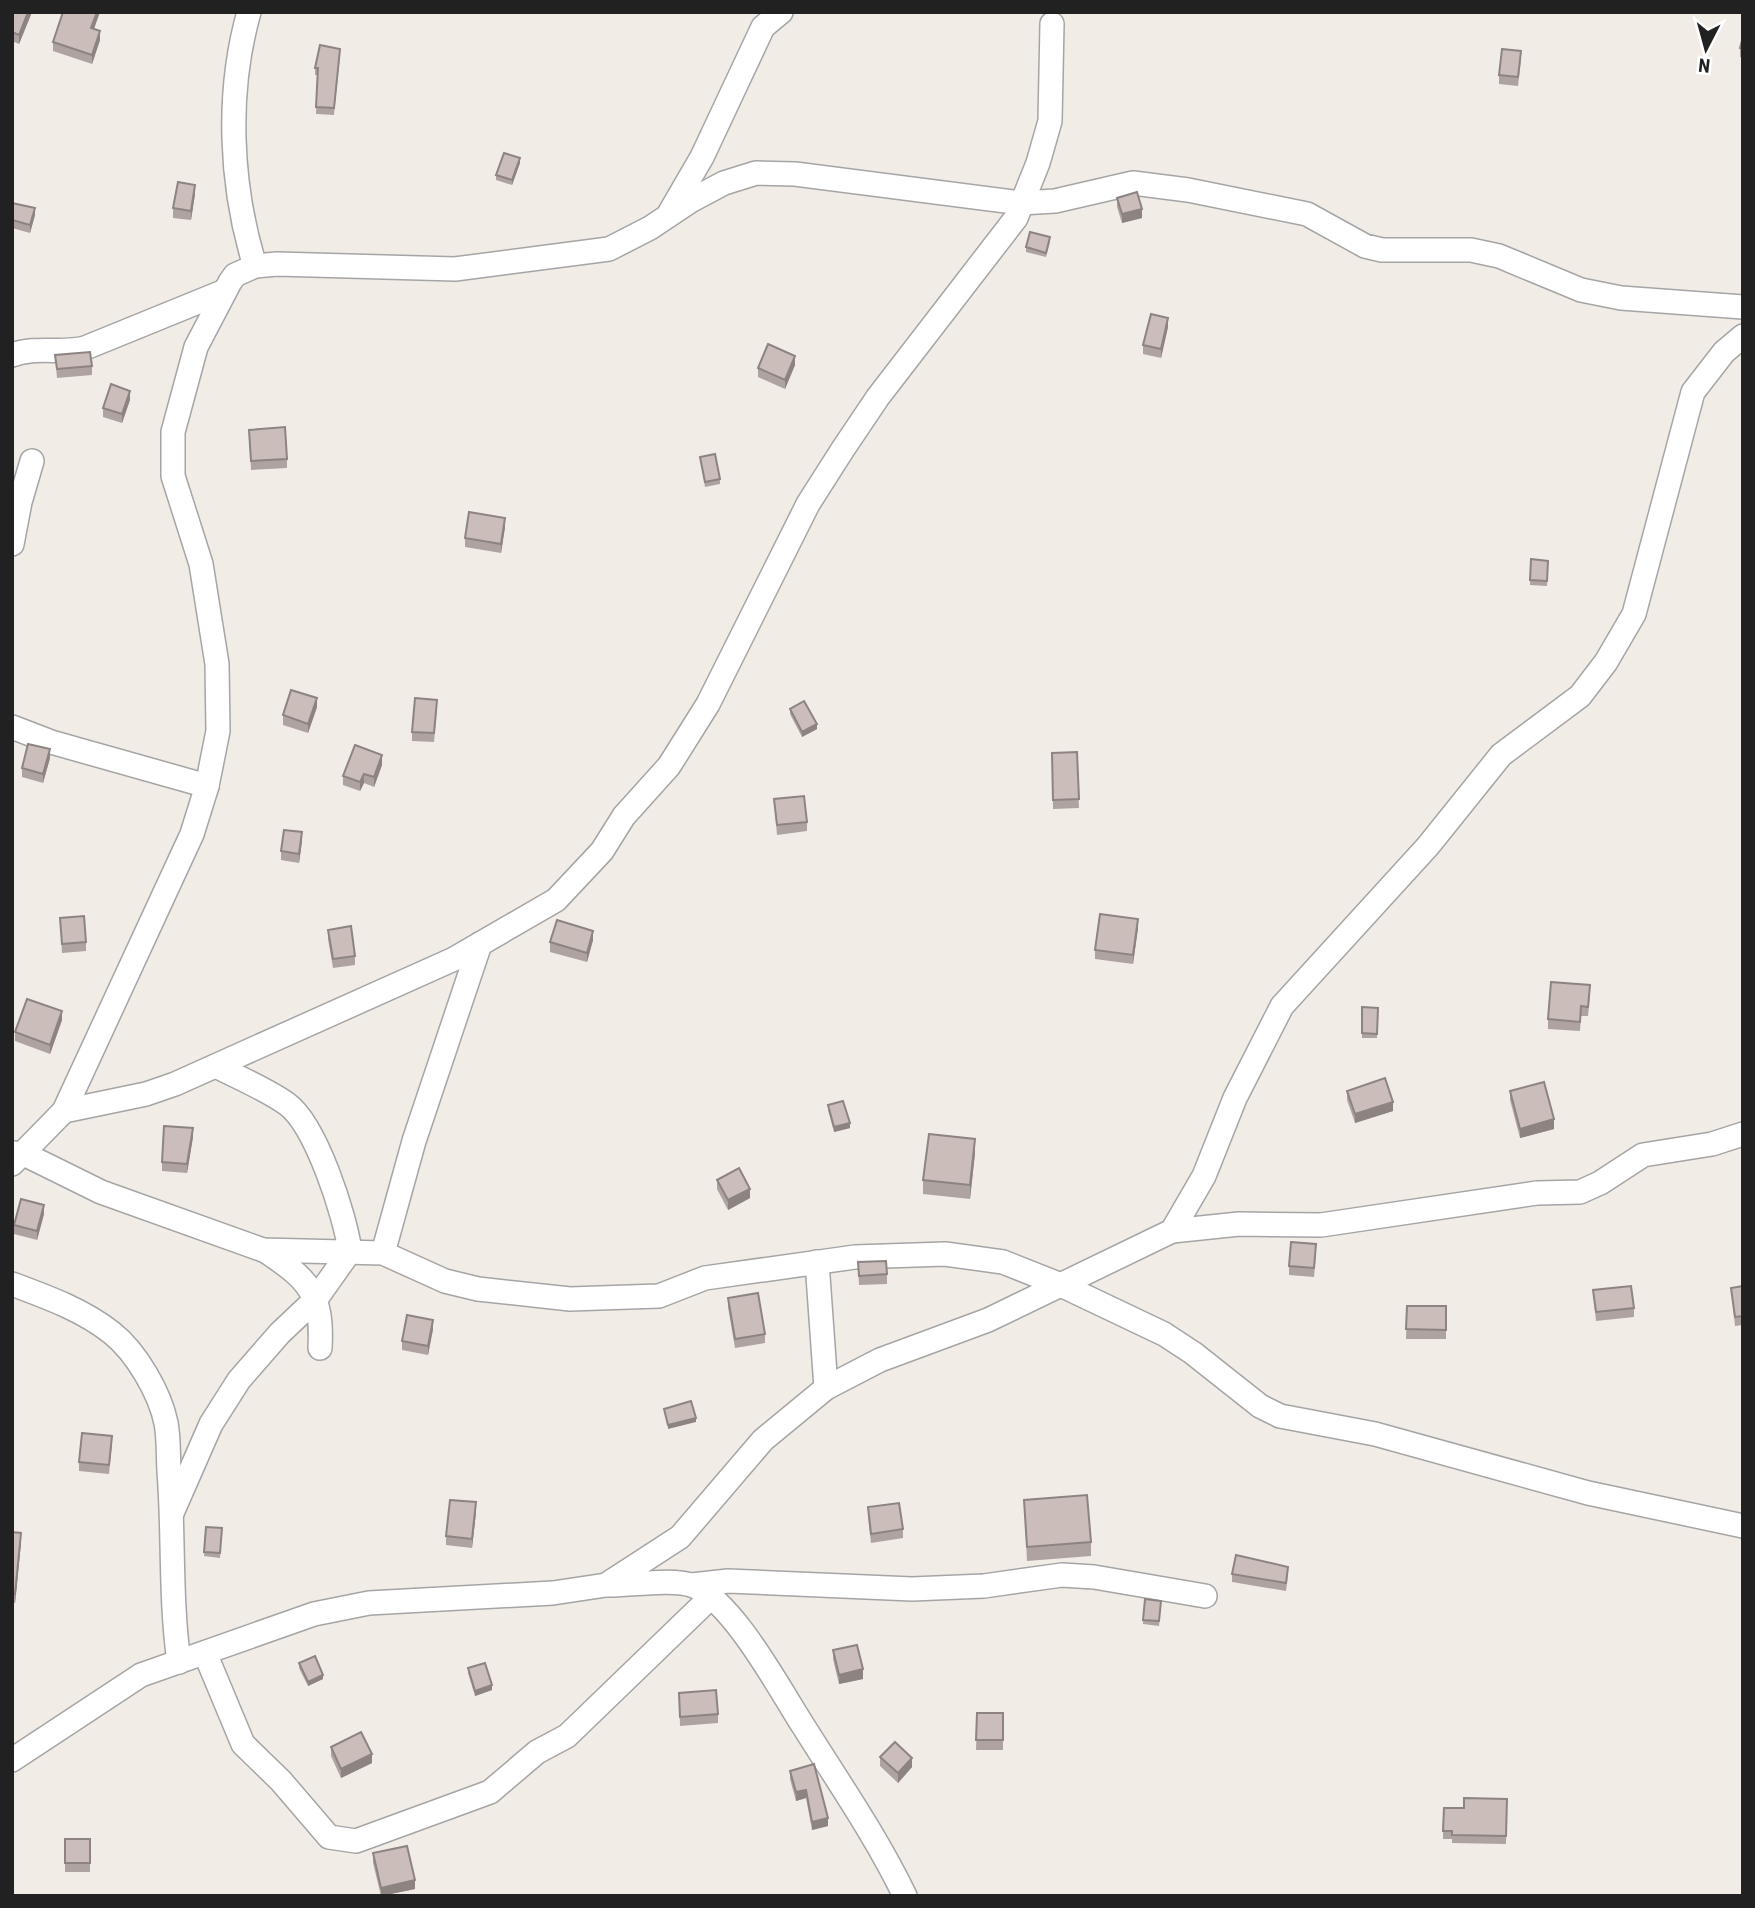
<svg xmlns="http://www.w3.org/2000/svg" width="1755" height="1908" font-family="'Roboto Condensed',sans-serif">
<rect width="100%" height="100%" fill="#f2ece7"/>
<g fill="none" stroke-linecap="round" stroke-linejoin="round">
<defs>
<g id="minor">
<path d="M249 12C226 93 230 185 255 266"/>
<path d="M670 212 702 157 763 27 781 12"/>
<path d="M12 355C36 346 61 354 85 348L225 291"/>
<path d="M12 544 20 502 32 461"/>
<path d="M12 727 51 742 207 786"/>
<path d="M64 1111 146 1094 175 1084 454 959 556 900 602 851 624 816 669 766 708 704 808 504 843 449 878 397 1016 218 1038 163 1050 121 1052 24"/>
<path d="M12 1153 24 1154 101 1192 263 1250 383 1253 445 1281 478 1289 570 1299 659 1296 705 1278 855 1257 945 1254 1003 1262 1061 1285 1164 1334 1193 1353 1260 1406 1280 1416 1375 1434 1588 1493 1743 1526"/>
<path d="M12 1164 64 1111 192 834 207 786 218 731 217 664 201 564 173 476V432L196 347 230 282 235 275 255 266 277 264 455 269 609 249 650 228 692 200 724 183 756 173 795 174 1021 203 1055 201 1133 183 1188 190 1307 214 1365 246 1382 250H1471L1499 256 1581 290 1621 298 1743 307"/>
<path d="M1172 1231 1239 1224 1321 1225 1537 1193 1580 1192 1600 1183 1643 1155 1712 1144 1743 1134"/>
<path d="M264 1250C308 1279 323 1293 320 1348"/>
<path d="M383 1253 414 1141 480 944"/>
<path d="M817 1262 826 1388"/>
<path d="M12 1284C47 1297 83 1310 112 1333 136 1352 160 1393 166 1423 169 1438 168 1456 169 1471 174 1535 170 1599 179 1662"/>
<path d="M172 1513 211 1424 239 1380 280 1333 316 1299 350 1251C345 1215 316 1125 287 1104 266 1089 239 1078 216 1066"/>
<path d="M609 1585C631 1585 675 1578 694 1586 734 1603 780 1690 804 1727 839 1783 876 1836 905 1896"/>
<path d="M692 1585 728 1581 912 1589 984 1586 1062 1575 1094 1577 1205 1596"/>
<path d="M205 1653 243 1744 281 1781 329 1837 356 1841 490 1792 537 1752 567 1736 711 1597"/>
<path d="M12 1760 141 1675 314 1614 369 1603 553 1593 606 1585 680 1537 763 1440 826 1388 880 1360 988 1320 1172 1231 1204 1176 1235 1098 1282 1006 1428 846 1501 755 1580 696 1606 662 1634 614 1693 392 1724 352 1743 336"/>
</g>
</defs>
<!-- minor casing -->
<use href="#minor" stroke="#a5a5a5" stroke-width="26"/>
<!-- minor -->
<use href="#minor" stroke="#fff" stroke-width="23"/>
</g>
<!-- wall -->
<g fill="#aea3a0">
<path d="M12 12H32L19 44 12 41Z"/>
<path d="M99 12 94 29 100 40 92 64 53 51V42Z"/>
<path d="M1743 37V58L1740 57V48Z"/>
<path d="M340 56 334 115 316 114 317 75H315V68Z"/>
<path d="M1521 60 1518 86 1499 84V75Z"/>
<path d="M520 163 512 185 496 180V175Z"/>
<path d="M195 194 191 220 173 218V208Z"/>
<path d="M1117 198 1142 218 1122 223 1117 207Z"/>
<path d="M12 203 35 215 30 233 12 228Z"/>
<path d="M1050 242 1046 257 1026 252V247Z"/>
<path d="M1168 327 1161 358 1143 354V345Z"/>
<path d="M55 355 92 366V375L57 378Z"/>
<path d="M795 365 785 389 758 377V368Z"/>
<path d="M130 400 122 423 103 417V408Z"/>
<path d="M249 430 287 459V468L251 470Z"/>
<path d="M700 457 720 479V484L705 487Z"/>
<path d="M505 527 501 553 465 547V538Z"/>
<path d="M1531 559 1548 561 1547 586 1530 585Z"/>
<path d="M317 707 308 733 283 725V715Z"/>
<path d="M437 709 434 742 412 741V732Z"/>
<path d="M790 709 817 729 802 737 790 714Z"/>
<path d="M1077 752 1079 808 1053 809 1052 753Z"/>
<path d="M50 758 43 783 22 777V768Z"/>
<path d="M382 765 374 787 364 783 360 791 343 785V776Z"/>
<path d="M774 799 807 822V831L777 835Z"/>
<path d="M302 841 299 863 281 860V851Z"/>
<path d="M60 918 86 942V951L62 953Z"/>
<path d="M1138 928 1133 964 1095 959V950Z"/>
<path d="M328 930 355 956V965L333 968 328 939Z"/>
<path d="M593 940 587 962 550 952V942Z"/>
<path d="M1590 995 1588 1016H1581L1580 1031 1548 1029V1019Z"/>
<path d="M1362 1007 1378 1008 1377 1038H1362Z"/>
<path d="M62 1020 50 1054 15 1041V1032Z"/>
<path d="M1347 1091 1393 1111 1355 1123 1347 1100Z"/>
<path d="M1510 1091 1554 1129 1520 1138 1510 1100Z"/>
<path d="M828 1105 850 1128 834 1132 828 1110Z"/>
<path d="M193 1137 187 1173 162 1171V1162Z"/>
<path d="M975 1153 970 1199 923 1194V1180Z"/>
<path d="M717 1180 750 1198 728 1210 717 1189Z"/>
<path d="M44 1214 37 1240 14 1234V1225Z"/>
<path d="M1316 1253 1314 1277 1289 1275V1266Z"/>
<path d="M858 1262 887 1274V1284L859 1285Z"/>
<path d="M1743 1286V1325L1735 1326 1731 1288Z"/>
<path d="M1593 1290 1634 1308V1317L1596 1321Z"/>
<path d="M728 1298 765 1334V1343L735 1348 728 1307Z"/>
<path d="M1407 1306H1446V1339H1406Z"/>
<path d="M433 1329 428 1355 402 1350V1341Z"/>
<path d="M112 1445 109 1474 79 1471V1462Z"/>
<path d="M1024 1500 1091 1542V1556L1027 1561Z"/>
<path d="M868 1507 903 1529V1538L871 1543 868 1516Z"/>
<path d="M476 1512 472 1548 446 1545V1536Z"/>
<path d="M206 1527 222 1528 220 1558 204 1556Z"/>
<path d="M12 1532 21 1542 15 1603H12Z"/>
<path d="M1232 1574H1288L1286 1591 1232 1582Z"/>
<path d="M1161 1601 1159 1626 1143 1624V1620Z"/>
<path d="M833 1650 863 1679 839 1684 833 1659Z"/>
<path d="M299 1663 323 1679 308 1686 299 1668Z"/>
<path d="M468 1668 492 1690 475 1696 468 1673Z"/>
<path d="M679 1693 718 1714V1723L680 1726Z"/>
<path d="M977 1713H1003V1750H976Z"/>
<path d="M331 1747 372 1763 341 1778 331 1756Z"/>
<path d="M880 1757 912 1767 898 1783 880 1766Z"/>
<path d="M814 1764 828 1826 812 1830 806 1798 796 1801 790 1779V1771Z"/>
<path d="M1507 1799 1506 1844 1452 1843V1839H1443V1831L1464 1808Z"/>
<rect x="65" y="1839" width="25" height="33"/>
<path d="M373 1853 415 1889 381 1896 373 1863Z"/>
</g>
<!-- shaded-wall -->
<g fill="#8d8482">
<path d="M28 12H32L19 44V35Z"/>
<path d="M97 12H99V15L91 37V28Z"/>
<path d="M100 31V40L92 64V55Z"/>
<path d="M520 158V163L512 185V180Z"/>
<path d="M195 185V194L191 220V211Z"/>
<path d="M35 208V215L30 233V225Z"/>
<path d="M1142 209V218L1122 223V214Z"/>
<path d="M1168 318V327L1161 358V349Z"/>
<path d="M795 356V365L785 389V380Z"/>
<path d="M130 391V400L122 423V414Z"/>
<path d="M505 518V527L501 553V544Z"/>
<path d="M317 698V707L308 733V724Z"/>
<path d="M817 724V729L802 737V732Z"/>
<path d="M50 749V758L43 783V774Z"/>
<path d="M382 755V765L374 787V777Z"/>
<path d="M364 774V783L360 791V782Z"/>
<path d="M302 832V841L299 863V854Z"/>
<path d="M1138 919V928L1133 964V955Z"/>
<path d="M593 931V940L587 962V953Z"/>
<path d="M62 1011V1020L50 1054V1045Z"/>
<path d="M1393 1102V1111L1355 1123V1114Z"/>
<path d="M1554 1119V1129L1520 1138V1129Z"/>
<path d="M850 1123V1128L834 1132V1127Z"/>
<path d="M193 1128V1137L187 1173V1164Z"/>
<path d="M975 1139V1153L970 1199V1185Z"/>
<path d="M750 1189V1198L728 1210V1200Z"/>
<path d="M44 1205V1214L37 1240V1231Z"/>
<path d="M433 1320V1329L428 1355V1346Z"/>
<path d="M696 1418V1422L668 1429V1425Z"/>
<path d="M476 1502V1512L472 1548V1539Z"/>
<path d="M21 1533V1542L15 1603V1594Z"/>
<path d="M863 1669V1679L839 1684V1675Z"/>
<path d="M323 1675V1679L308 1686V1682Z"/>
<path d="M492 1685V1690L475 1696V1691Z"/>
<path d="M372 1754V1763L341 1778V1769Z"/>
<path d="M912 1758V1767L898 1783V1773Z"/>
<path d="M806 1790V1798L796 1801V1792Z"/>
<path d="M828 1818V1826L812 1830V1822Z"/>
<path d="M415 1880V1889L381 1896V1888Z"/>
</g>
<!-- building -->
<g fill="#cabdba" stroke="#8d8482" stroke-width="2">
<path d="M12 12H28L19 35 12 32Z"/>
<path d="M63 12H97L91 28 100 31 92 55 53 42Z"/>
<path d="M1743 37V49L1740 48Z"/>
<path d="M320 45 340 49 334 108 316 107 318 68H315Z"/>
<path d="M1502 49 1521 51 1518 77 1499 75Z"/>
<path d="M504 153 520 158 512 180 496 175Z"/>
<path d="M178 182 195 185 191 211 173 208Z"/>
<path d="M1137 192 1142 209 1122 214 1117 198Z"/>
<path d="M12 203 35 208 30 225 12 220Z"/>
<path d="M1030 232 1050 237 1046 253 1026 247Z"/>
<path d="M1151 314 1168 318 1161 349 1143 345Z"/>
<path d="M768 344 795 356 785 380 758 368Z"/>
<path d="M90 352 92 366 57 369 55 355Z"/>
<path d="M111 384 130 391 122 414 103 408Z"/>
<path d="M285 427 287 459 251 461 249 430Z"/>
<path d="M715 454 720 479 705 482 700 457Z"/>
<path d="M469 512 505 518 501 544 465 538Z"/>
<path d="M1531 559 1548 561 1547 581 1530 580Z"/>
<path d="M291 690 317 698 308 724 283 715Z"/>
<path d="M415 698 437 700 434 733 412 732Z"/>
<path d="M804 701 817 724 802 732 790 709Z"/>
<path d="M28 744 50 749 43 774 22 768Z"/>
<path d="M355 745 382 755 374 777 364 774 360 782 343 776Z"/>
<path d="M1077 752 1079 799 1053 800 1052 753Z"/>
<path d="M804 796 807 822 777 825 774 799Z"/>
<path d="M284 830 302 832 299 854 281 851Z"/>
<path d="M1100 914 1138 919 1133 955 1095 950Z"/>
<path d="M84 916 86 942 62 944 60 918Z"/>
<path d="M557 920 593 931 587 953 550 942Z"/>
<path d="M351 926 355 956 333 959 328 930Z"/>
<path d="M1551 982 1590 985 1588 1007 1581 1006 1580 1022 1548 1019Z"/>
<path d="M27 999 62 1011 50 1045 15 1032Z"/>
<path d="M1362 1007 1378 1008 1377 1034 1362 1033Z"/>
<path d="M1385 1078 1393 1102 1355 1114 1347 1091Z"/>
<path d="M1544 1082 1554 1119 1520 1129 1510 1091Z"/>
<path d="M843 1101 850 1123 834 1127 828 1105Z"/>
<path d="M164 1126 193 1128 187 1164 162 1162Z"/>
<path d="M929 1134 975 1139 970 1185 923 1180Z"/>
<path d="M739 1168 750 1189 728 1200 717 1180Z"/>
<path d="M21 1199 44 1205 37 1231 14 1225Z"/>
<path d="M1291 1242 1316 1244 1314 1268 1289 1266Z"/>
<path d="M886 1261 887 1274 859 1276 858 1262Z"/>
<path d="M1631 1286 1634 1308 1596 1312 1593 1290Z"/>
<path d="M1743 1286V1316L1735 1317 1731 1288Z"/>
<path d="M758 1293 765 1334 735 1339 728 1298Z"/>
<path d="M1407 1306H1446V1330L1406 1329Z"/>
<path d="M407 1315 433 1320 428 1346 402 1341Z"/>
<path d="M691 1401 696 1418 668 1425 664 1409Z"/>
<path d="M82 1433 112 1436 109 1465 79 1462Z"/>
<path d="M1087 1495 1091 1542 1027 1547 1024 1500Z"/>
<path d="M450 1500 476 1502 472 1539 446 1536Z"/>
<path d="M899 1503 903 1529 871 1534 868 1507Z"/>
<path d="M206 1527 222 1528 220 1553 204 1552Z"/>
<path d="M12 1532 21 1533 15 1594H12Z"/>
<path d="M1236 1555 1288 1567 1286 1583 1232 1574Z"/>
<path d="M1145 1599 1161 1601 1159 1621 1143 1620Z"/>
<path d="M857 1645 863 1669 839 1675 833 1650Z"/>
<path d="M315 1656 323 1675 308 1682 299 1663Z"/>
<path d="M485 1663 492 1685 475 1691 468 1668Z"/>
<path d="M716 1690 718 1714 680 1717 679 1693Z"/>
<path d="M977 1713H1003V1740H976Z"/>
<path d="M361 1732 372 1754 341 1769 331 1747Z"/>
<path d="M895 1742 912 1758 898 1773 880 1757Z"/>
<path d="M814 1764 828 1818 812 1822 806 1790 796 1792 790 1771Z"/>
<path d="M1464 1798 1507 1799 1506 1836 1452 1835V1831H1443L1444 1808H1464Z"/>
<rect x="65" y="1839" width="25" height="24"/>
<path d="M407 1846 415 1880 381 1888 373 1853Z"/>
</g>
<!-- border -->
<rect width="1755" height="1908" fill="none" stroke="#212121" stroke-width="28"/>
<!-- north arrow -->
<g transform="translate(1706 49) rotate(186)" stroke="#ffffff" stroke-width="5" paint-order="stroke">
<path d="M0-5L12 26L0 18L-12 26Z" fill="#212121"/>
<text y="-10" font-size="19" font-weight="bold" text-anchor="middle" fill="#212121">N</text>
</g>
</svg>
